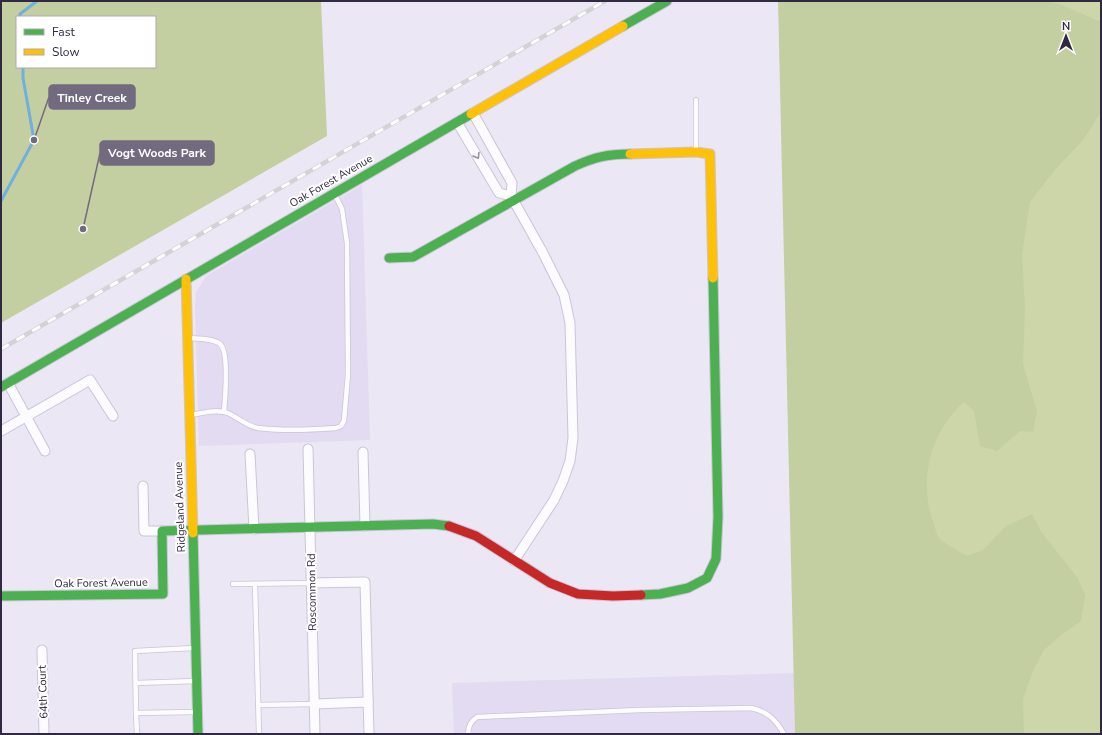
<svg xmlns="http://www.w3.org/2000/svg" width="1102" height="735" font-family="'Nunito Sans',sans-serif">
<rect width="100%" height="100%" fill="#ebe7f5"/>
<!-- built -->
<g fill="#e2dbf1">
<path d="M362 185 370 440 199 446 195 305 196 293 206 276Z"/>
<path d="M794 673 795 734H454L452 683Z"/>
</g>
<!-- green -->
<path fill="#ccd6a9" d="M795 1H1101V734H804Z"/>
<!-- forest -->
<g fill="#c4cfa1" fill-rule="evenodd">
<path d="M1 1H321L327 136 1 323ZM17 17H155V67H17Z"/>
<path d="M778 1H1047L1062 5 1101 22 1100 113 1084 139 1054 171 1030 202 1022 255 1025 308 1023 364 1037 411 1033 432 1020 431 997 451 980 446 974 411 964 402C931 431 918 479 933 521 935 526 936 534 939 538 942 542 962 553 967 556L983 550 1006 526 1032 514 1042 533 1077 577 1085 595 1081 621 1060 636 1044 650 1033 671 1023 699 1024 734H795Z"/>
</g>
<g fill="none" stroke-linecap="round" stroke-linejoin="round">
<!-- stream -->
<g stroke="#70b0de" stroke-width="3">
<path d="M20 17V14L37 1"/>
<path d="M1 201 34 140 23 78V67"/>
</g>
<defs>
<g id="lane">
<path d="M696 100V150"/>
<path d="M189 338C198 339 210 338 219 343 230 350 225 399 224 412"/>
<path d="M191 415C202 413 217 409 228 413 239 418 246 426 258 428 283 431 310 430 336 428L341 426 344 421 348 374 347 243 342 209 335 195"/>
<path d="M233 584 311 583"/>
<path d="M255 584 259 734"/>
<path d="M194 648 135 651 136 713 195 712"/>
<path d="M136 683 196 681"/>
<path d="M258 705 314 704"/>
<path d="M136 713 137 734"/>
<path d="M468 734C468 726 471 721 477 717L640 710 751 708C767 711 776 720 784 734"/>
</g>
<g id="street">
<path d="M473 113 512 183 511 196 543 253 564 295 570 323 573 438 570 461 563 481 554 500 514 561"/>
<path d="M457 122 499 193 511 196"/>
<path d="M8 383 45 451"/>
<path d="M1 431 90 380 113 416"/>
<path d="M308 449 315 734"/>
<path d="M363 452 365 526"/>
<path d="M250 454 254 529"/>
<path d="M143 486 144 531H162"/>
<path d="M311 583 365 582 369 734"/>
<path d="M42 650 44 734"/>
<path d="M315 704 368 702"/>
</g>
<g id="fast">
<path d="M623 26 667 1"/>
<path d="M389 258 413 257 575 166C595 157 608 154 630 154"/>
<path d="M1 387 471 114"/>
<path d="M193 533 198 734"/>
<path d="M641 595 660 594 688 588 707 578 716 559 718 517 713 278"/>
<path d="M1 596 163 594 162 531 433 524 449 526"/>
</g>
<g id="slow">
<path d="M471 114 623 26"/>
<path d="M630 154 696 152 710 154 713 278"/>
<path d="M186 279 193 533"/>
</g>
<path id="jam" d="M449 526 476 536 550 583 578 594 613 596 641 595"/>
</defs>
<!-- lane casing -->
<use href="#lane" stroke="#cac5d7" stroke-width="6"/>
<!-- street casing -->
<use href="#street" stroke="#cac5d7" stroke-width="11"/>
<!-- fast casing -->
<use href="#fast" stroke="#cac5d7" stroke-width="11"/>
<!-- slow casing -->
<use href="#slow" stroke="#cac5d7" stroke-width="11"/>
<!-- jam casing -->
<use href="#jam" stroke="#cac5d7" stroke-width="11"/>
<!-- lane -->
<use href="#lane" stroke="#fcfbfe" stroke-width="4.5"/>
<!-- street -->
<use href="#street" stroke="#fcfbfe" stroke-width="9"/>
<!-- fast -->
<use href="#fast" stroke="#4caf50" stroke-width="9"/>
<!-- slow -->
<use href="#slow" stroke="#ffc107" stroke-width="9"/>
<!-- jam -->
<use href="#jam" stroke="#c62828" stroke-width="9"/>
<defs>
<path id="rail" d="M1 349 605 1"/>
</defs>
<!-- rail casing -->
<use href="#rail" stroke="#d3d2d7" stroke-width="4.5"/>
<!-- rail -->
<use href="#rail" stroke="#fff" stroke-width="3" stroke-dasharray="9" stroke-linecap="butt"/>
</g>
<!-- one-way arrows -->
<defs><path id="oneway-chevron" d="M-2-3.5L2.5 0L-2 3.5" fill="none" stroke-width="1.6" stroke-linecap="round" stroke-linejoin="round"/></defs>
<use stroke="#9692a0" href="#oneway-chevron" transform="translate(477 156) rotate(59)"/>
<g text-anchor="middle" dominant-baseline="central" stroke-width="4" stroke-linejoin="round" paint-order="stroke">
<!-- street labels -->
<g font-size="11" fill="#312841" stroke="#fff">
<text transform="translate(331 181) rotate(-30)">Oak Forest Avenue</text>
<text transform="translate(180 507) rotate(-92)">Ridgeland Avenue</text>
<text transform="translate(101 583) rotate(-1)">Oak Forest Avenue</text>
<text transform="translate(312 592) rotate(-91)">Roscommon Rd</text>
<text transform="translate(43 692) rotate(-92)">64th Court</text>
</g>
</g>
<!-- callouts -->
<path fill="none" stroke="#726b80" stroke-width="1.5" d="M34 140L49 97M83 229L100 153"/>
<g fill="#726b80" stroke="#fff" stroke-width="1.5">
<circle cx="34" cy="140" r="4"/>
<circle cx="83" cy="229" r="4"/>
</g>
<g fill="#726b80" stroke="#726b80" stroke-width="1.5">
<rect x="49" y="85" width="86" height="24" rx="4"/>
<rect x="100" y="141" width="114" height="24" rx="4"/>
</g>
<g font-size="12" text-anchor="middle" font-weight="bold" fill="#fff">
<text x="92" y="102">Tinley Creek</text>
<text x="157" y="157">Vogt Woods Park</text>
</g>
<!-- border -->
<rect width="1102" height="735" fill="none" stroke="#312841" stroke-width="4"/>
<!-- legend -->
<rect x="16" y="16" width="140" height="52" fill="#ffffff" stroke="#ada9b3"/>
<rect x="24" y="29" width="20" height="6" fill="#4caf50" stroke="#ada9b3"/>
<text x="52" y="36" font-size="12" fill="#312841">Fast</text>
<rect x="24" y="49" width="20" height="6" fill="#ffc107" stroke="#ada9b3"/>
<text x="52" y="56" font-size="12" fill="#312841">Slow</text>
<!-- north arrow -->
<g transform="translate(1066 36)" stroke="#ffffff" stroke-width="3" paint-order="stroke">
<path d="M0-3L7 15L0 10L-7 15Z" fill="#312841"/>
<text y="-6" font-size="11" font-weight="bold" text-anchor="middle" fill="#312841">N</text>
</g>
</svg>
